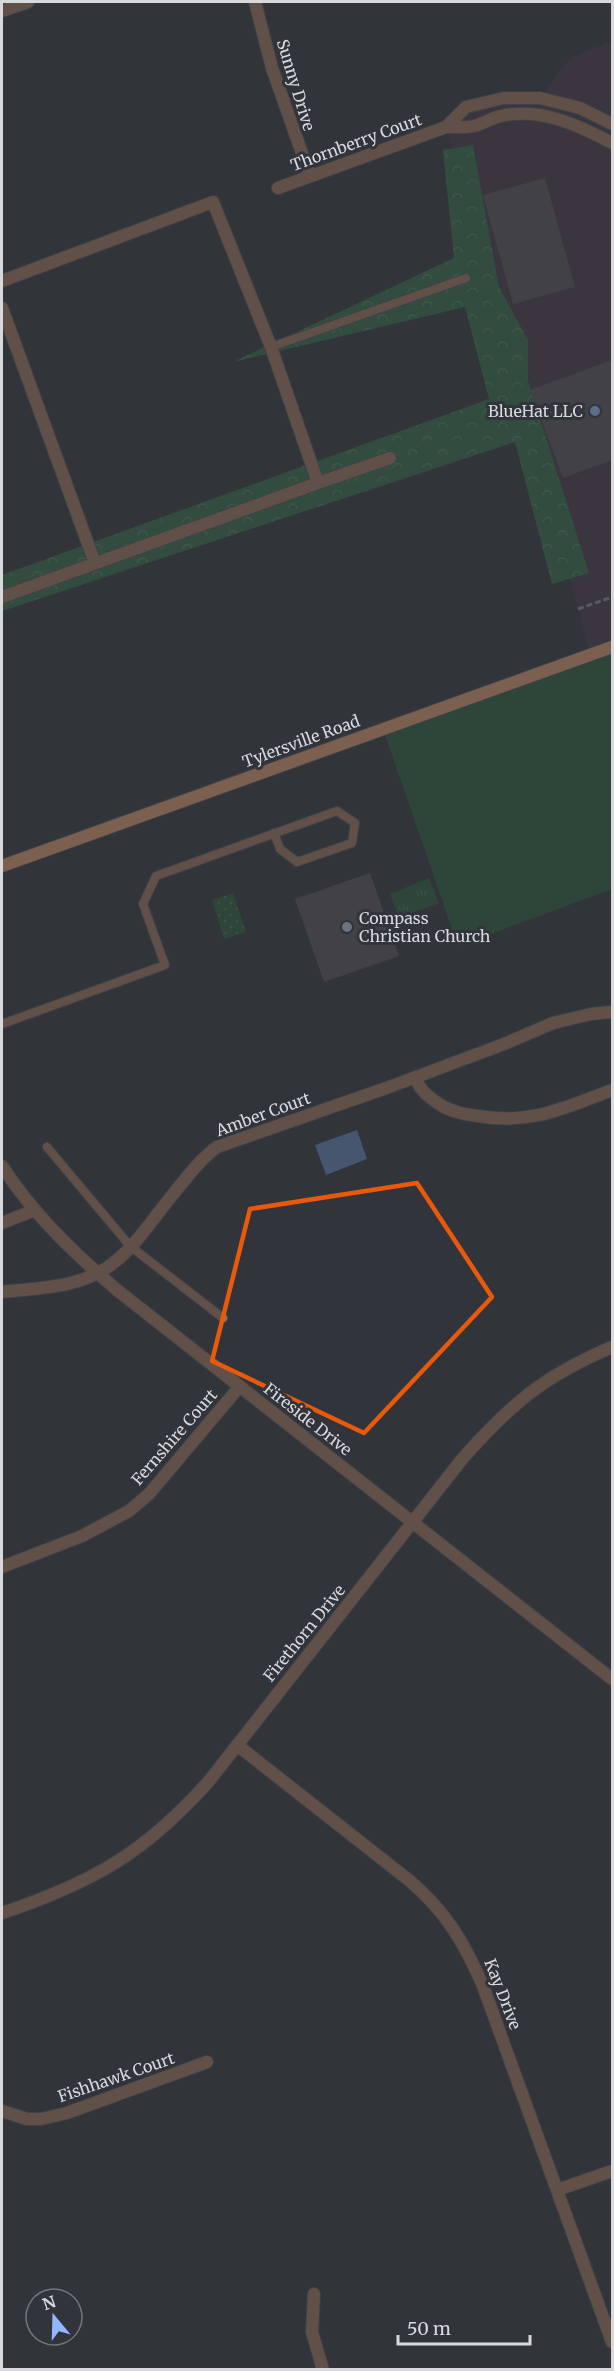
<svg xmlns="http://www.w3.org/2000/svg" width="614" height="2371" font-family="Merriweather,serif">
<defs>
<pattern id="forest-crowns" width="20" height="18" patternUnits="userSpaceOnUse" patternTransform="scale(1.5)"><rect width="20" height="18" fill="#336946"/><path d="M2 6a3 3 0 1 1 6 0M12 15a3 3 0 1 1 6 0" fill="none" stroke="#507e60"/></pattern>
<pattern id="park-tufts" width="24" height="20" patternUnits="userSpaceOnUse" patternTransform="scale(1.5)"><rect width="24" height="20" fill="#2a593b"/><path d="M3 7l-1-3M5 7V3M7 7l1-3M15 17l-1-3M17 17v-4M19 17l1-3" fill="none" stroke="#487057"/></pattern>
<pattern id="garden-dots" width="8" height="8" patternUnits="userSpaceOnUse" patternTransform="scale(1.5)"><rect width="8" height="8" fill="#2a593b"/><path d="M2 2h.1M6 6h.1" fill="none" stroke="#487057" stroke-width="1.8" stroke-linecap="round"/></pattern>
</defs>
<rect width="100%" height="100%" fill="#31353b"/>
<!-- commercial -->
<path fill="#463744" d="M612 41V647L591 656 446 127 466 107 540 98 570 58Z"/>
<!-- grass -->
<path fill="#2a593b" d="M612 647V889L458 946 383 729Z"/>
<!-- forest -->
<path fill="url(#forest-crowns)" d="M473 145 499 287 528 340V381L589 573 552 584 515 442 2 611V575L489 399 465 307 233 362 454 258 443 150Z"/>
<!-- park -->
<path fill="url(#park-tufts)" d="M429 878 439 903 399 918 390 894Z"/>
<!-- garden -->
<path fill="url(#garden-dots)" d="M233 893 246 932 224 939 212 900Z"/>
<!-- water -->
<path fill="#5e7ead" d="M357 1130 367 1159 326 1175 315 1145Z"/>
<!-- building -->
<g fill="#585053">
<path d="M545 178 575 287 513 304 483 195Z"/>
<path d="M612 360V460L563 478 530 390Z"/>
<path d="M370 873 399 956 324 982 295 899Z"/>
</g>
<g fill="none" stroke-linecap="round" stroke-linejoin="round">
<defs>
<g id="lane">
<path d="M271 347 466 278"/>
<path d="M2 1024 165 965 143 904 156 876 337 811 355 823 352 843 297 862 280 849 274 833"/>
<path d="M47 1147 130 1246 223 1318"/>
</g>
<g id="street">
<path d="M255 2 272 68 310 176"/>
<path d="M2 11 28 2"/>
<path d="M446 127 466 107 504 98H540L580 108 612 124"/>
<path d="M278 188 446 127C455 127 465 128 474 126 483 124 491 118 501 116 540 107 578 125 612 143"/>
<path d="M2 281 213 202 271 347 318 483 2 597"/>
<path d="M2 308 95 563"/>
<path d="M318 483 390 458"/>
<path d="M416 1077C418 1089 429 1097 439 1104 451 1112 464 1114 478 1116 531 1125 564 1108 612 1090"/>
<path d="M2 1166C33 1214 74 1253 117 1290L612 1679"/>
<path d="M2 1223 35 1210"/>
<path d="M2 1292C38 1288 82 1288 112 1264 135 1247 152 1220 170 1198 185 1180 198 1161 217 1147L392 1086 504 1044 553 1023 591 1014 612 1012"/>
<path d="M2 1567 82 1536 129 1511 149 1494 240 1386"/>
<path d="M237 1745 410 1881C446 1912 464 1942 483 1986L612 2342"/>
<path d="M2 1913C92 1883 145 1853 209 1781L463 1458C512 1403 544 1376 612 1347"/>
<path d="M2 2111 27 2119H41L67 2113 207 2062"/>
<path d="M557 2190 612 2171"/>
<path d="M314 2294 312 2332 323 2370"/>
</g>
<path id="secondary" d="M2 866 612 647"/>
</defs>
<!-- lane casing -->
<use href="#lane" stroke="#4f5358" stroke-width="10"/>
<!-- street casing -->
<use href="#street" stroke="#4f5358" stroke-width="14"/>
<!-- secondary casing -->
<use href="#secondary" stroke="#4f5358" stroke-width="14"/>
<!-- path -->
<path stroke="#84878c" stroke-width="3" stroke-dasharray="6 3" stroke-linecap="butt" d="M578 609 612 597"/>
<!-- lane -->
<use href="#lane" stroke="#9b7259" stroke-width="8"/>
<!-- street -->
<use href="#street" stroke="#9b7259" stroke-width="12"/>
<!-- secondary -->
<use href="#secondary" stroke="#d4946b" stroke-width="12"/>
</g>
<!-- marked area -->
<path d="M0 0H614V2371H0ZM417 1183 492 1297 364 1433 212 1361 250 1209Z" fill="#31353b" fill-opacity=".55" fill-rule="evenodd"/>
<path fill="none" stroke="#e8590c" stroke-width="4.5" stroke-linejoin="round" d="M417 1183 492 1297 364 1433 212 1361 250 1209Z"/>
<!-- markers -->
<circle fill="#5c6f8a" stroke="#31353b" stroke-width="2" cx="595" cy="411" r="6"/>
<circle fill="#6b7280" stroke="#31353b" stroke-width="2" cx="347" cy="927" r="6"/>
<g text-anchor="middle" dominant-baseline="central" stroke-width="6" stroke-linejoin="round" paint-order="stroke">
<!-- street labels -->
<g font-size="16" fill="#d7d9dd" stroke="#31353b">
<text transform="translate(296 85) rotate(73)">Sunny Drive</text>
<text transform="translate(356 142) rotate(-20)">Thornberry Court</text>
<text transform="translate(301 741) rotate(-20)">Tylersville Road</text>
<text transform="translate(263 1114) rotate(-20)">Amber Court</text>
<text transform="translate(308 1419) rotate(38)">Fireside Drive</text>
<text transform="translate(174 1437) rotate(-49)">Fernshire Court</text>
<text transform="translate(304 1633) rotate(-51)">Firethorn Drive</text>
<text transform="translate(503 1994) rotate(69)">Kay Drive</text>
<text transform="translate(116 2077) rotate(-19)">Fishhawk Court</text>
</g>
<!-- poi labels -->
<g font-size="16" fill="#d7d9dd" stroke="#31353b" text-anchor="end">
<text x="583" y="411">BlueHat LLC</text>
<text x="359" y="918" text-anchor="start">Compass<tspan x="359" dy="18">Christian Church</tspan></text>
</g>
</g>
<!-- border -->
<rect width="614" height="2371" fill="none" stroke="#d7d9dd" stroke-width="6"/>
<!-- north arrow -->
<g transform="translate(54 2317) rotate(341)"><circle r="28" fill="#31353b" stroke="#73777c" stroke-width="1.5"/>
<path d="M0-4.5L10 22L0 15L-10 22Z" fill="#92b7fd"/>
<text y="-9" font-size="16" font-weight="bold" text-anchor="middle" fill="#d7d9dd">N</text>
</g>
<!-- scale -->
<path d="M398 2335v9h132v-9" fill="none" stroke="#d7d9dd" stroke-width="3"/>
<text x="407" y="2335" font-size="18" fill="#d7d9dd" stroke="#31353b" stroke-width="4.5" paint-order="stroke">50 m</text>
</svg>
